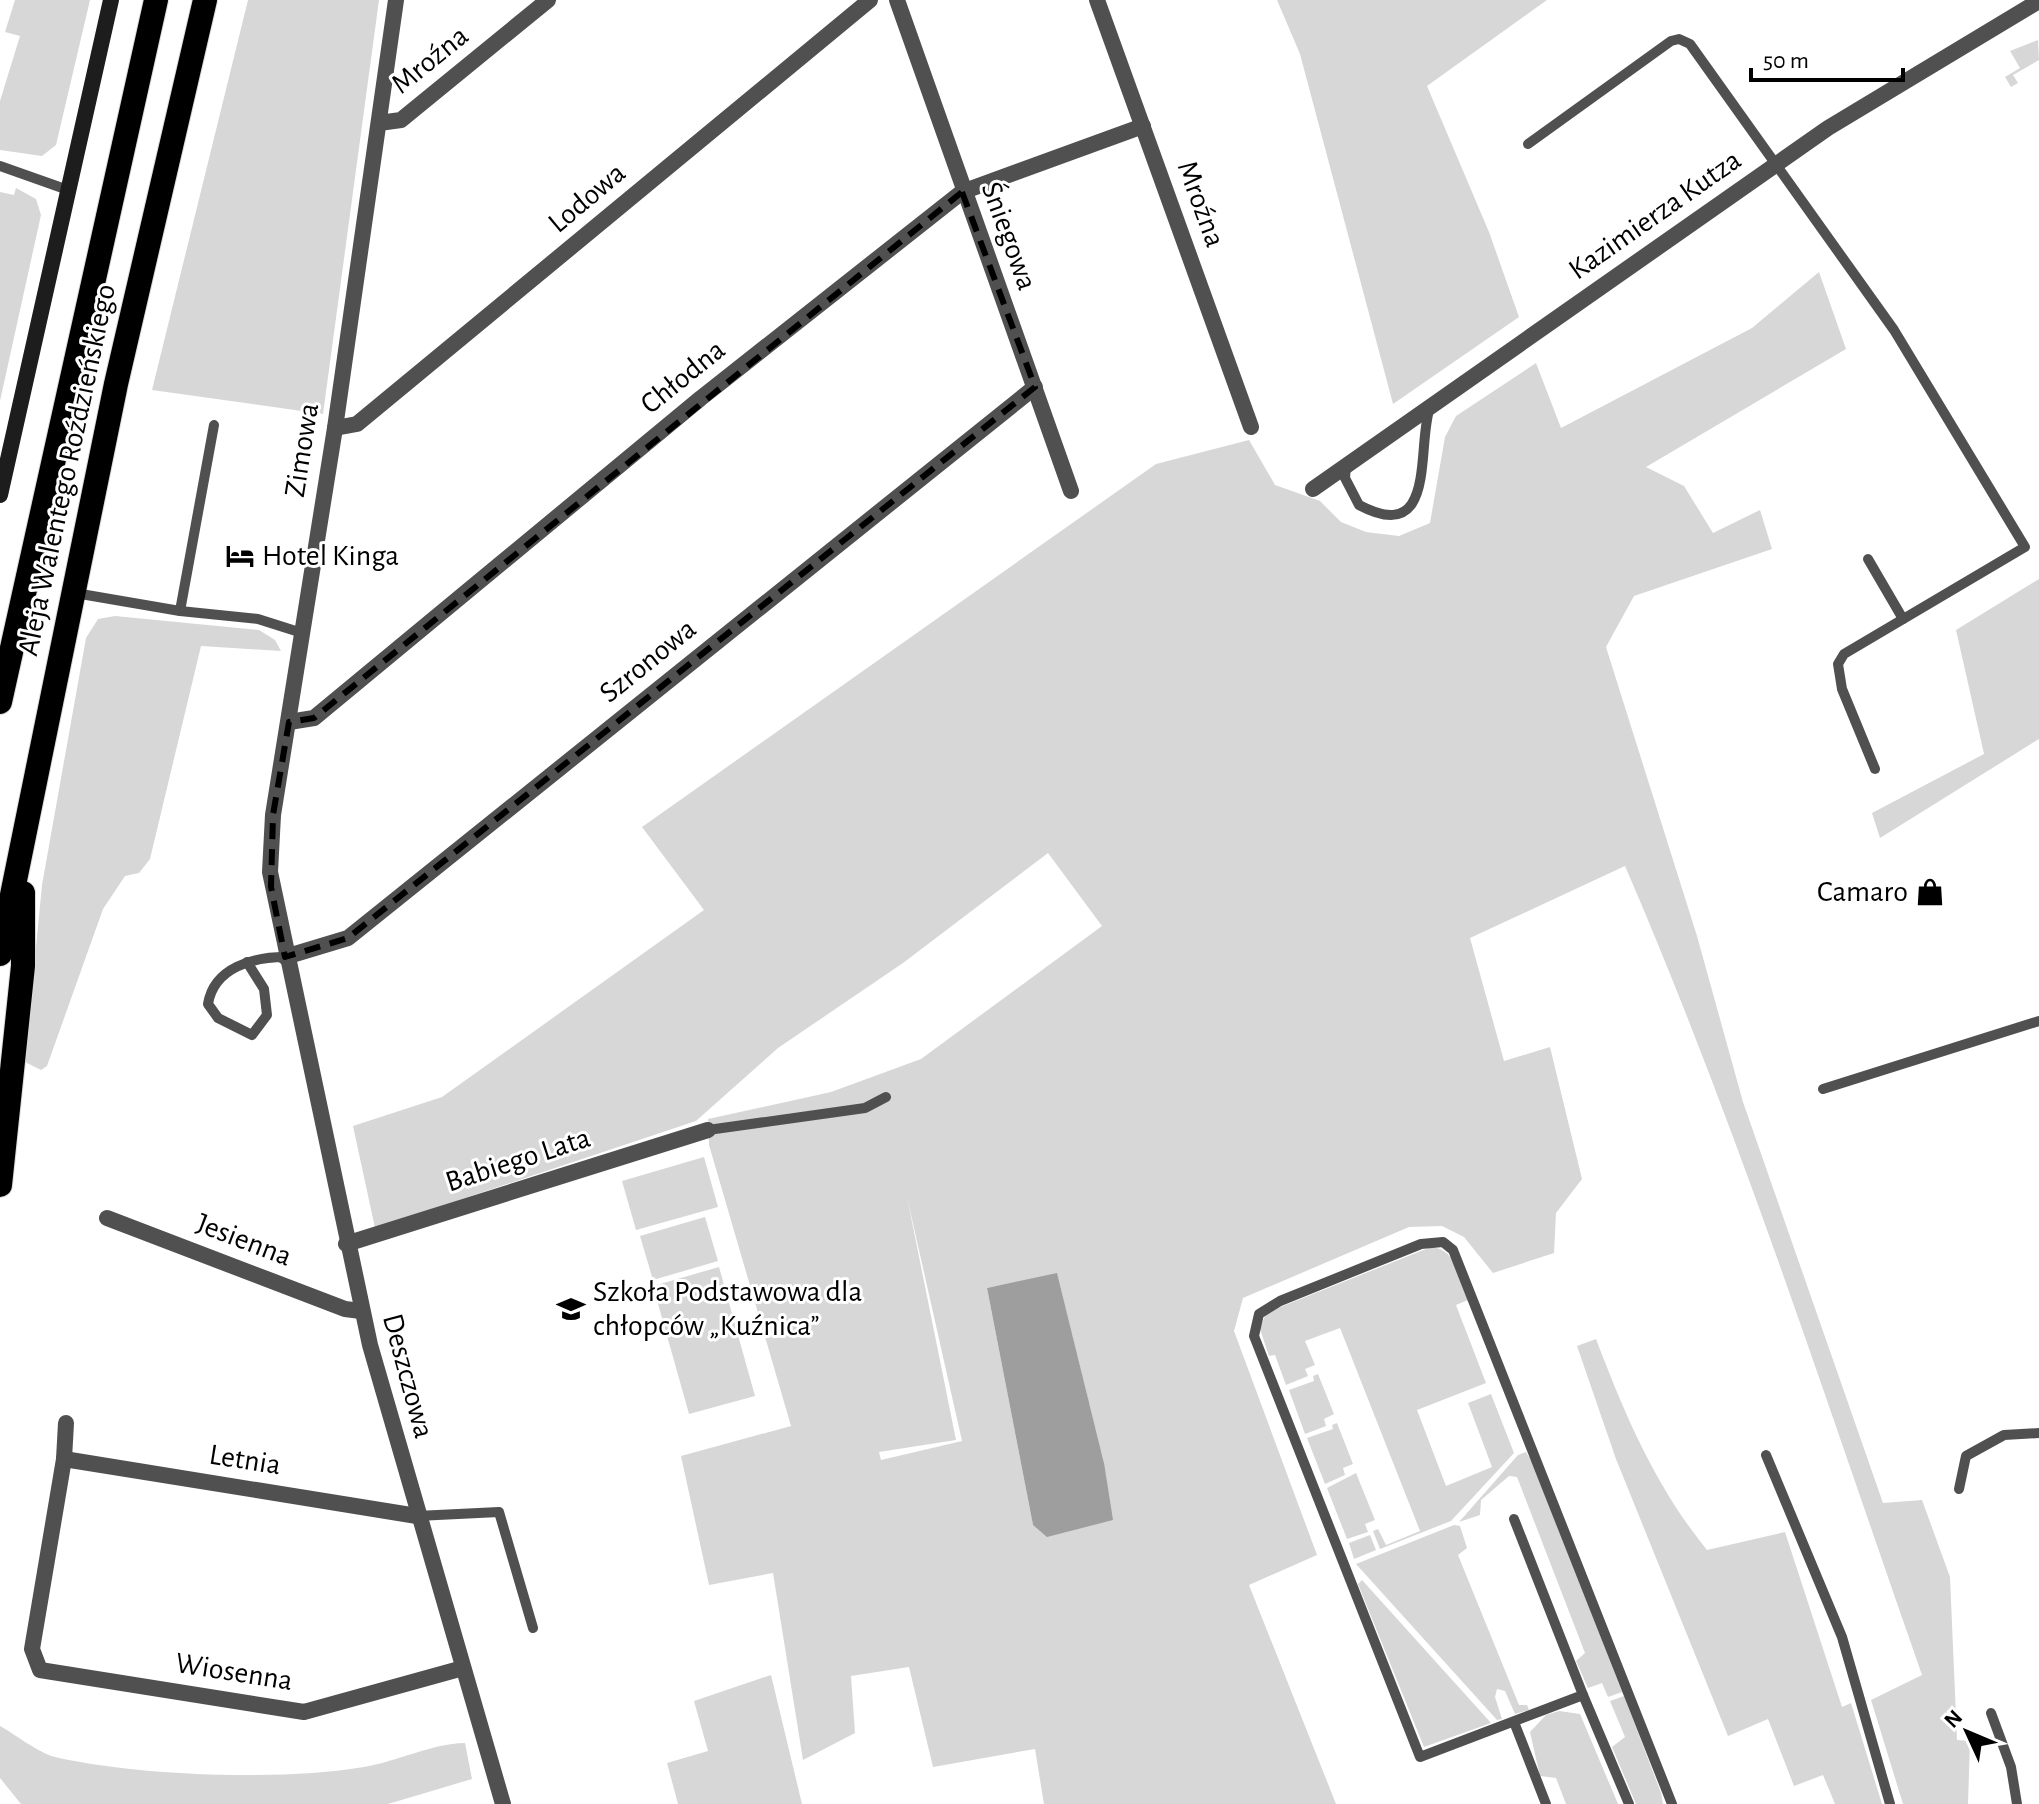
<svg xmlns="http://www.w3.org/2000/svg" width="2039" height="1804" font-family="'Alegreya Sans',sans-serif">
<rect width="100%" height="100%" fill="#fff"/>
<!-- green -->
<g fill="#d7d7d7" fill-rule="evenodd">
<path d="M15 0H90L56 145 42 156 0 150V101L20 36 5 32Z"/>
<path d="M248 0H379L323 414 152 390Z"/>
<path d="M1277 0H1547L1427 86 1489 232 1519 317 1393 404 1300 54Z"/>
<path d="M2038 40 2039 60 2013 75 2018 83 2011 87 2005 77 2020 68 2010 51Z"/>
<path d="M16 188 36 199 41 215 0 401V192L14 195Z"/>
<path d="M1819 272 1846 349 1646 467 1684 486 1713 533 1760 510 1772 549 1634 596 1606 647 1697 936 1743 1102 1883 1503 1922 1500 1950 1577 1957 1740 1970 1741 1968 1804H1903L1871 1700 1922 1675C1827 1404 1739 1130 1625 866L1470 938 1504 1061 1550 1047 1582 1179 1556 1213 1554 1253 1493 1273 1464 1237 1442 1226 1409 1227 1243 1298 1234 1331 1317 1555 1249 1585 1336 1804H1044L1035 1749 933 1767 909 1667 851 1676 855 1733 803 1760 773 1573 709 1585 681 1456 791 1426 709 1145 708 1119 831 1092 921 1059 1102 926 1048 853 903 963 778 1048 696 1121 375 1228 353 1126 442 1097 704 910 642 827 1156 464 1249 440 1275 485 1320 501 1341 522 1366 532 1399 536 1430 523 1445 437 1456 416 1536 363 1561 428 1752 328ZM907 1197 962 1441 881 1460 879 1452 956 1440ZM1057 1274 1104 1463 1033 1525 987 1288Z"/>
<path d="M2039 579V739L1880 838 1872 813 1984 754 1956 630Z"/>
<path d="M115 616 259 630 275 640 281 651 201 646 150 859 139 873 125 876 103 909 47 1066 41 1070 25 1062 42 885 86 638 98 619Z"/>
<path d="M704 1157 718 1207 636 1230 622 1181Z"/>
<path d="M705 1217 718 1261 653 1280 640 1236Z"/>
<path d="M1431 1247C1456 1248 1460 1280 1468 1300L1456 1305 1486 1383 1417 1410 1446 1486 1492 1467 1468 1403 1491 1394 1514 1453 1451 1521 1380 1549 1373 1531 1378 1529 1386 1545 1420 1531 1340 1328 1305 1341 1315 1365 1305 1369 1308 1376 1286 1385 1275 1355 1269 1356 1260 1329 1266 1313 1273 1310Z"/>
<path d="M719 1267 755 1396 689 1414 653 1286Z"/>
<path d="M1596 1339C1625 1415 1655 1486 1707 1550L1785 1532 1842 1707 1851 1703 1882 1804H1835L1823 1775 1794 1786 1768 1719 1728 1736 1616 1459 1577 1346Z"/>
<path d="M1318 1374 1334 1414 1324 1419 1326 1426 1305 1434 1289 1390 1314 1381 1313 1376Z"/>
<path d="M1337 1423 1353 1464 1343 1468 1345 1475 1325 1484 1307 1438 1333 1429 1332 1425Z"/>
<path d="M1526 1452 1535 1467 1622 1692 1608 1697 1602 1683 1588 1688 1576 1661 1585 1653 1517 1477 1509 1476 1481 1500 1480 1515 1459 1522 1518 1455Z"/>
<path d="M1356 1473 1375 1520 1365 1524 1368 1532 1347 1539 1327 1488Z"/>
<path d="M1454 1525 1460 1526 1467 1548 1458 1555 1519 1705H1527L1529 1710 1515 1714 1505 1691 1497 1689 1495 1697 1502 1719 1497 1720 1356 1564Z"/>
<path d="M1370 1535 1376 1550 1354 1559 1349 1543Z"/>
<path d="M1362 1580 1491 1723 1424 1747 1358 1584Z"/>
<path d="M771 1675 802 1804H678L667 1763 708 1751 694 1701Z"/>
<path d="M1624 1696 1661 1793 1663 1804H1636L1612 1747 1625 1737 1610 1701Z"/>
<path d="M1559 1711 1580 1714 1618 1804H1566L1556 1778 1540 1776 1530 1732 1546 1715Z"/>
<path d="M0 1726C18 1736 39 1754 59 1758 143 1776 281 1781 364 1767 399 1761 430 1744 465 1743L472 1779 388 1804H21L0 1778Z"/>
</g>
<!-- water -->
<path fill="#9e9e9e" d="M1057 1273 1104 1463 1113 1520 1047 1537 1033 1525 987 1288Z"/>
<g fill="none" stroke-linecap="round" stroke-linejoin="round">
<defs>
<g id="highway">
<path d="M0 702 156 0"/>
<path d="M0 954 116 384 205 0"/>
<path d="M0 1185 23 966V893"/>
</g>
</defs>
<!-- highway casing -->
<use href="#highway" stroke="#dbdbdb" stroke-width="26"/>
<!-- lane -->
<g stroke="#505050" stroke-width="10">
<path d="M1528 144 1671 41 1679 39 1690 44 1894 330 2025 547 1844 654 1838 664 1842 689 1875 769"/>
<path d="M0 166 68 190"/>
<path d="M1346 465 1345 478 1359 505C1438 547 1416 446 1430 407"/>
<path d="M1868 559 1903 619"/>
<path d="M75 593 180 611 258 619 299 632"/>
<path d="M180 611 214 425"/>
<path d="M247 962 264 989 267 1015 252 1035 218 1018 208 1004C214 967 254 957 285 957"/>
<path d="M1823 1089 2039 1021"/>
<path d="M708 1130 865 1108 886 1097"/>
<path d="M1766 1455 1842 1637 1890 1804"/>
<path d="M1959 1489 1966 1456 2004 1435 2039 1433"/>
<path d="M417 1516 499 1512 533 1628"/>
<path d="M1514 1519 1583 1695 1420 1757 1254 1336 1259 1314 1280 1301 1421 1244 1443 1242 1453 1250 1672 1804"/>
<path d="M1583 1695 1629 1804"/>
<path d="M1991 1713 2011 1767 2017 1804"/>
<path d="M1514 1722 1546 1804"/>
</g>
<!-- street -->
<g stroke="#505050" stroke-width="16">
<path d="M396 0 335 428 273 815 270 872 370 1345 503 1804"/>
<path d="M897 0 1071 491"/>
<path d="M1097 0 1251 427"/>
<path d="M379 123 401 120 548 0"/>
<path d="M335 428 357 424 870 0"/>
<path d="M1313 489 1828 128 2039 1"/>
<path d="M289 722 314 718 701 398 962 192 1143 126"/>
<path d="M285 957 348 938 1035 387"/>
<path d="M107 1218 345 1309 361 1311"/>
<path d="M346 1244 708 1130"/>
<path d="M66 1423 64 1459 32 1649 40 1670 304 1712 463 1668"/>
<path d="M64 1459 417 1516"/>
</g>
<!-- secondary -->
<path stroke="#1d1d1d" stroke-width="16" d="M0 495 111 0"/>
<!-- highway -->
<use href="#highway" stroke="#000" stroke-width="24"/>
</g>
<!-- marked area -->
<path fill="none" stroke="#000" stroke-width="6" stroke-dasharray="16 10" stroke-linejoin="round" d="M962 192 1035 387 348 938 285 957 271 887 273 815 289 722 314 718Z"/>
<!-- icons -->
<defs>
<symbol id="hotel-bare" viewBox="-9 -9 18 18"><path d="M-6-4.5h1.5V1H6V5H4.5V3h-9V5H-6ZM-4 0a1.8 1.8 0 1 1 3.6 0ZM.5 0V-2.5h3Q6-2.5 6 0Z" fill="#000" stroke="#fff" stroke-width="2.5" paint-order="stroke"/></symbol>
<symbol id="shop-bare" viewBox="-9 -9 18 18"><path d="M-5-2.5h2.3a2.7 3.5 0 0 1 5.4 0H5L5.5 6h-11ZM-1.5-2.5h3a1.5 2.3 0 0 0-3 0Z" fill="#000" stroke="#fff" stroke-width="2.5" paint-order="stroke"/></symbol>
<symbol id="school-bare" viewBox="-9 -9 18 18"><path d="M0-5L7-2L0 1L-7-2ZM-4 1L0 2.5L4 1V4Q0 6-4 4Z" fill="#000" stroke="#fff" stroke-width="2.5" paint-order="stroke"/></symbol>
</defs>
<g fill-rule="evenodd">
<use href="#hotel-bare" x="220" y="536" width="40" height="40"/>
<use href="#shop-bare" x="1910" y="872" width="40" height="40"/>
<use href="#school-bare" x="551" y="1289" width="40" height="40"/>
</g>
<g text-anchor="middle" dominant-baseline="central" stroke-width="6" stroke-linejoin="round" paint-order="stroke">
<!-- street labels -->
<g font-size="30" fill="#000" stroke="#fff">
<text transform="translate(430 60) rotate(-39)">Mroźna</text>
<text transform="translate(587 198) rotate(-40)">Lodowa</text>
<text transform="translate(1201 204) rotate(70)">Mroźna</text>
<text transform="translate(1655 215) rotate(-35)">Kazimierza Kutza</text>
<text transform="translate(1009 236) rotate(70)">Śniegowa</text>
<text transform="translate(683 377) rotate(-39)">Chłodna</text>
<text transform="translate(302 450) rotate(-81)">Zimowa</text>
<text transform="translate(67 470) rotate(-78)">Aleja Walentego Roździeńskiego</text>
<text transform="translate(648 661) rotate(-39)">Szronowa</text>
<text transform="translate(518 1160) rotate(-18)">Babiego Lata</text>
<text transform="translate(244 1240) rotate(21)">Jesienna</text>
<text transform="translate(408 1376) rotate(75)">Deszczowa</text>
<text transform="translate(245 1460) rotate(9)">Letnia</text>
<text transform="translate(234 1672) rotate(9)">Wiosenna</text>
</g>
<!-- poi labels -->
<g font-size="30" fill="#000" stroke="#fff" text-anchor="start">
<text x="262" y="556">Hotel Kinga</text>
<text x="1908" y="892" text-anchor="end">Camaro</text>
<text x="593" y="1292">Szkoła Podstawowa dla<tspan x="593" dy="34">chłopców „Kuźnica”</tspan></text>
</g>
</g>
<!-- north arrow -->
<g transform="translate(1967 1732) rotate(314)" stroke="#ffffff" stroke-width="6" paint-order="stroke">
<path d="M0-6L14 30L0 20L-14 30Z" fill="#000000"/>
<text y="-12" font-size="22" font-weight="bold" text-anchor="middle" fill="#000000">N</text>
</g>
<!-- scale -->
<path d="M1751 68v12h152v-12" fill="none" stroke="#000000" stroke-width="4"/>
<text x="1763" y="68" font-size="24" fill="#000000" stroke="#ffffff" stroke-width="6" paint-order="stroke">50 m</text>
</svg>
